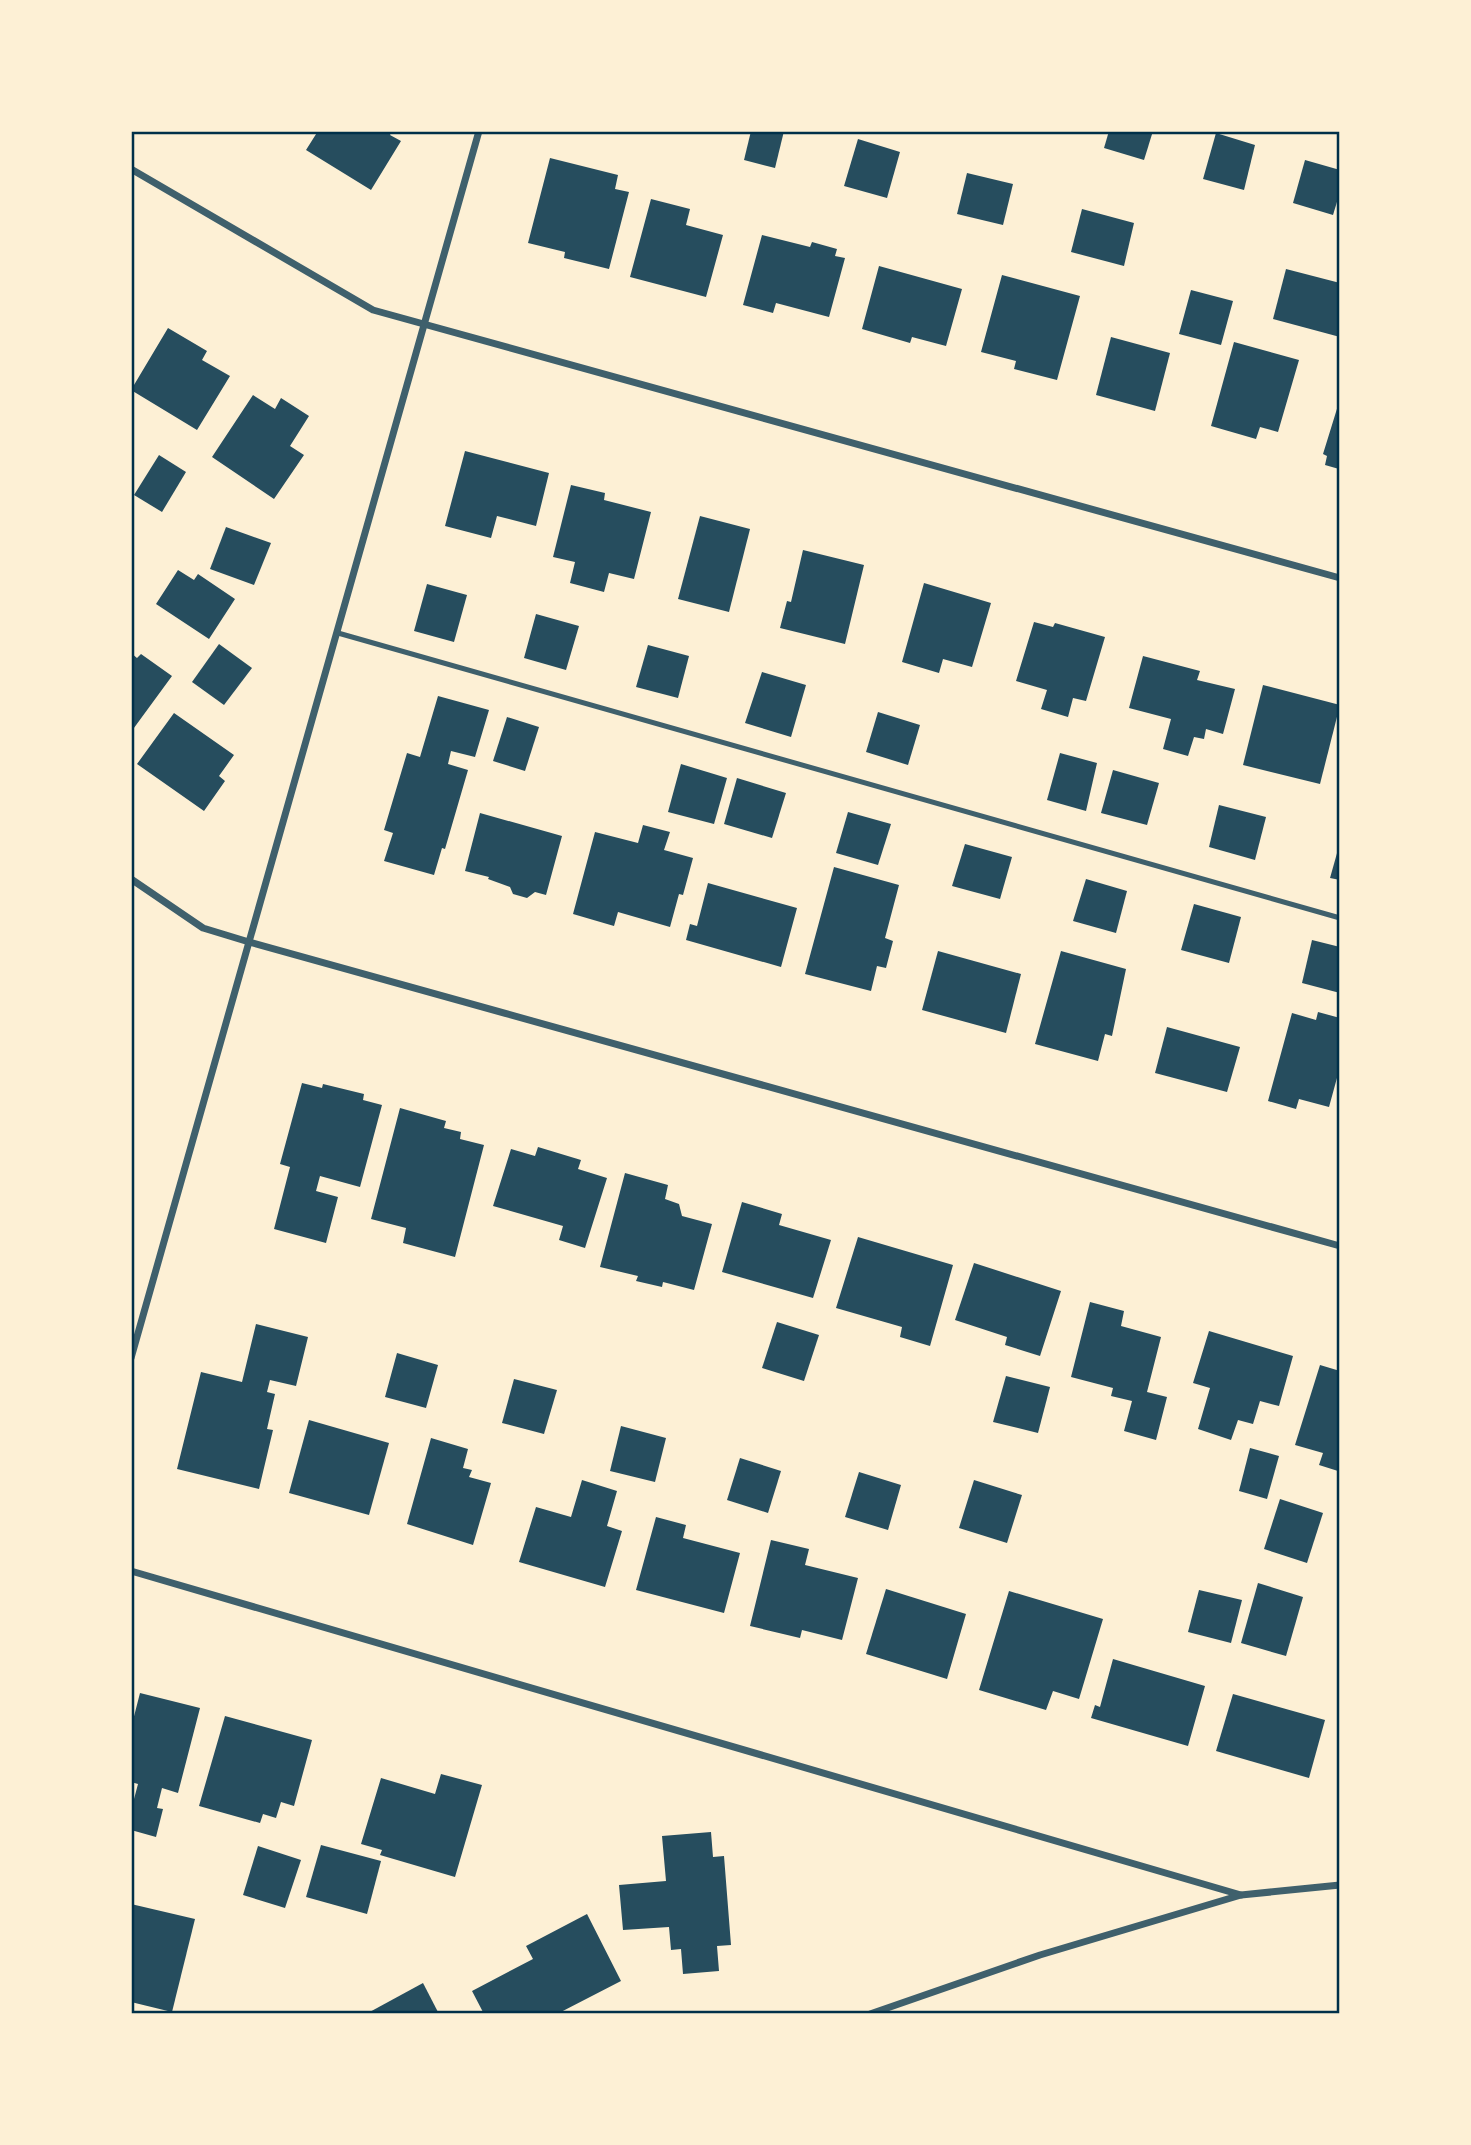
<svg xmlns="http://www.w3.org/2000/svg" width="1471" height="2145" font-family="'Sofia Sans Condensed',sans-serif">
<rect width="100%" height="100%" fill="#fdf0d5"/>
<!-- building -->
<g fill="#264d5e">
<path d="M318 131H392L390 135 401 141 371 190 306 150Z"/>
<path d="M751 131H784L775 168 744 160Z"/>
<path d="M1109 131H1153L1144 160 1104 148Z"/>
<path d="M1216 133 1255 145 1244 190 1203 179Z"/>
<path d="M858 139 900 152 887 198 844 186Z"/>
<path d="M550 158 618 175 615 189 629 192 609 269 564 258 565 252 528 243Z"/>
<path d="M1305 160 1340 170V192L1333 215 1293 203Z"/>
<path d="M967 173 1013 184 1003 225 957 214Z"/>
<path d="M651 199 690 209 686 225 723 235 706 297 630 277Z"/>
<path d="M1082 209 1134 223 1124 266 1071 252Z"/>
<path d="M762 235 810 247 812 242 837 249 835 256 845 258 829 317 776 303 773 313 743 305Z"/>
<path d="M879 266 962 289 946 346 912 337 910 343 862 329Z"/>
<path d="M1286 269 1340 283V337L1273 319Z"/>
<path d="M1002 275 1080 296 1057 380 1014 369 1016 361 981 352Z"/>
<path d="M1191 290 1233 301 1221 345 1179 334Z"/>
<path d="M168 328 207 351 202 360 230 376 197 430 131 390Z"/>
<path d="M1111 337 1170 353 1155 411 1096 395Z"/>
<path d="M1234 342 1299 360 1278 432 1260 427 1256 439 1211 426Z"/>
<path d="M253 395 275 409 281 398 309 416 290 446 304 455 274 499 212 457Z"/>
<path d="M1340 399V468L1339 469 1325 465 1327 456 1323 454Z"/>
<path d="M465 451 549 473 536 526 497 516 491 538 445 526Z"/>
<path d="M159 455 186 472 162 512 134 495Z"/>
<path d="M571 485 605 493 604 500 651 512 634 579 609 573 604 592 570 583 575 562 553 557Z"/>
<path d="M700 516 750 529 729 612 678 599Z"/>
<path d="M226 527 271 543 254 585 210 569Z"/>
<path d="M803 550 864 565 845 644 780 628 787 601 791 602Z"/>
<path d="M178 570 194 580 198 574 235 599 209 639 156 604Z"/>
<path d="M924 583 991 603 972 667 943 659 939 673 902 662Z"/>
<path d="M427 584 467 595 454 642 414 631Z"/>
<path d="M536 614 579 626 566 670 524 658Z"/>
<path d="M1034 622 1053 627 1055 623 1105 637 1086 701 1073 698 1068 717 1041 709 1047 690 1016 681Z"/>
<path d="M219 644 252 668 224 705 192 682Z"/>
<path d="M648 645 689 656 678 698 636 687Z"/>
<path d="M131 653 137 658 141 654 172 676 131 732Z"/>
<path d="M1143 656 1200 671 1197 680 1235 689 1223 734 1206 729 1204 739 1194 737 1188 756 1163 749 1171 719 1129 708Z"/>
<path d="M762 672 806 685 791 737 745 723Z"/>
<path d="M1263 685 1340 705 1320 784 1243 765Z"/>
<path d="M438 696 489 710 475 757 451 751 448 764 468 770 445 849 442 848 434 875 384 861 393 833 384 830 407 753 420 757Z"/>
<path d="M878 712 920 725 908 765 866 752Z"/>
<path d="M174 713 234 755 219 776 225 781 204 811 137 764Z"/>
<path d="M507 717 539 727 525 771 493 761Z"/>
<path d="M1060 753 1097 763 1086 811 1047 800Z"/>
<path d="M681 764 727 778 714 824 668 812Z"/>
<path d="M1113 770 1159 783 1147 825 1101 813Z"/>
<path d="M737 778 786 793 772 838 724 824Z"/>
<path d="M1219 805 1266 817 1255 860 1209 847Z"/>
<path d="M848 812 891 824 878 865 836 853Z"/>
<path d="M480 813 562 836 546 895 535 892 527 898 513 894 510 887 488 879 489 877 465 871Z"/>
<path d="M643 825 670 832 664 850 693 858 683 895 679 894 670 927 618 912 614 926 573 914 595 832 638 843Z"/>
<path d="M965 844 1012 857 1000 899 952 886Z"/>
<path d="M1339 846H1340V880L1330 878Z"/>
<path d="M834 867 899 885 885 938 893 941 886 968 877 966 871 991 805 974Z"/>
<path d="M1086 879 1127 891 1116 933 1073 921Z"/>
<path d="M708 883 797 908 781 967 686 940 690 924 697 926Z"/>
<path d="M1194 904 1241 917 1229 963 1181 950Z"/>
<path d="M1312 940 1340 947V993L1302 983Z"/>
<path d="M938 951 1021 974 1006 1033 922 1010Z"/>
<path d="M1061 951 1126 969 1112 1036 1105 1034 1098 1061 1035 1044Z"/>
<path d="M1318 1012 1340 1018V1067L1329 1107 1299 1099 1296 1109 1268 1101 1292 1013 1316 1020Z"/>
<path d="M1167 1027 1240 1047 1227 1092 1155 1073Z"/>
<path d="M302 1083 322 1088 323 1084 364 1094 363 1100 382 1105 360 1187 320 1176 316 1191 338 1197 326 1243 274 1229 290 1167 280 1164Z"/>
<path d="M400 1108 446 1121 444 1128 461 1132 460 1139 484 1145 455 1257 403 1243 406 1228 371 1219Z"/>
<path d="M538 1147 581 1160 578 1169 607 1178 585 1248 559 1240 563 1226 493 1206 511 1149 535 1156Z"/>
<path d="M625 1173 668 1185 665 1199 679 1204 682 1216 712 1224 694 1290 663 1282 662 1287 636 1281 638 1276 600 1267Z"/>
<path d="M742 1202 782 1214 779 1225 831 1240 813 1298 722 1272Z"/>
<path d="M858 1237 953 1265 930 1346 900 1337 902 1327 836 1308Z"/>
<path d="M974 1263 1061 1291 1040 1356 1005 1345 1007 1337 955 1320Z"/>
<path d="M1090 1302 1124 1311 1121 1326 1161 1337 1147 1392 1167 1397 1156 1440 1124 1431 1132 1401 1111 1396 1113 1388 1071 1377Z"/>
<path d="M777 1322 819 1335 804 1381 762 1368Z"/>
<path d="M256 1324 308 1337 296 1386 270 1380 267 1392 275 1394 267 1429 273 1430 259 1489 177 1469 201 1372 242 1382Z"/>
<path d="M1209 1331 1293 1356 1279 1406 1260 1401 1253 1424 1238 1420 1231 1440 1198 1429 1210 1388 1193 1383Z"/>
<path d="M397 1353 438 1365 426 1408 385 1397Z"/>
<path d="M1320 1365 1340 1371 1338 1471 1319 1465 1323 1453 1295 1445Z"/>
<path d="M1006 1376 1050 1387 1038 1433 993 1422Z"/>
<path d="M514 1379 557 1390 544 1434 502 1423Z"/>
<path d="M309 1420 389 1443 369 1515 289 1493Z"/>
<path d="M621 1426 666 1438 655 1482 610 1471Z"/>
<path d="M431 1438 468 1449 463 1468 472 1470 469 1477 491 1483 473 1545 407 1524Z"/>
<path d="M1250 1448 1279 1456 1267 1499 1239 1491Z"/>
<path d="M740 1458 781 1471 768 1513 727 1500Z"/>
<path d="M859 1472 901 1485 888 1530 845 1517Z"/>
<path d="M582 1480 617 1491 607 1526 622 1531 605 1587 519 1562 536 1507 571 1517Z"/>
<path d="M974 1480 1022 1495 1007 1543 959 1528Z"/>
<path d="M1280 1499 1323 1513 1307 1563 1264 1549Z"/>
<path d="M656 1517 686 1525 683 1538 740 1553 724 1613 636 1590Z"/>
<path d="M771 1540 809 1549 805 1565 858 1578 842 1640 802 1630 800 1638 750 1626Z"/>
<path d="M1258 1583 1303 1597 1286 1656 1241 1643Z"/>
<path d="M886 1589 966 1614 947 1679 866 1654Z"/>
<path d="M1199 1590 1242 1600 1231 1643 1188 1632Z"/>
<path d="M1009 1591 1103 1619 1079 1699 1053 1691 1046 1710 979 1690Z"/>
<path d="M1113 1659 1205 1686 1188 1746 1091 1718 1095 1705 1100 1707Z"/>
<path d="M140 1693 200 1708 178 1793 162 1788 157 1808 163 1809 156 1837 131 1830V1798L134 1799 138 1784 131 1782V1728Z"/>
<path d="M1233 1694 1325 1720 1309 1778 1216 1751Z"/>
<path d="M225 1716 312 1740 294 1806 281 1802 276 1818 263 1814 260 1823 199 1806Z"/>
<path d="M441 1774 482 1785 455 1877 380 1855 382 1850 361 1844 381 1778 435 1794Z"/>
<path d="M711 1832 713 1857 724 1856 731 1945 717 1946 719 1971 683 1974 681 1949 671 1950 669 1927 623 1930 619 1885 666 1881 662 1836Z"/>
<path d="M321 1845 381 1861 367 1914 306 1897Z"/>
<path d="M258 1846 301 1860 285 1908 243 1895Z"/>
<path d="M131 1904 195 1919 172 2012 131 2002Z"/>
<path d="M587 1914 621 1981 557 2014H484L472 1991 533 1959 526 1946Z"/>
<path d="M423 1983 439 2014H366Z"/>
</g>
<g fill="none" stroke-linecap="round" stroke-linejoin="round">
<!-- service -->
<path stroke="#3f606c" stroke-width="5" d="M338 633 1340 918"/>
<!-- minor -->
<g stroke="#3f606c" stroke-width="7">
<path d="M131 169 373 310 1340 578"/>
<path d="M131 879 203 928 249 942 1340 1246"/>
<path d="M131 1358 479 131"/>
<path d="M131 1571 1241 1895"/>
<path d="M870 2014 1040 1955 1241 1895 1340 1885"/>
</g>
</g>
<!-- border -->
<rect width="1471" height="2145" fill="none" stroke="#fdf0d5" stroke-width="266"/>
<rect x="133" y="133" width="1205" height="1879" fill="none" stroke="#003049" stroke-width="2.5"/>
</svg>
